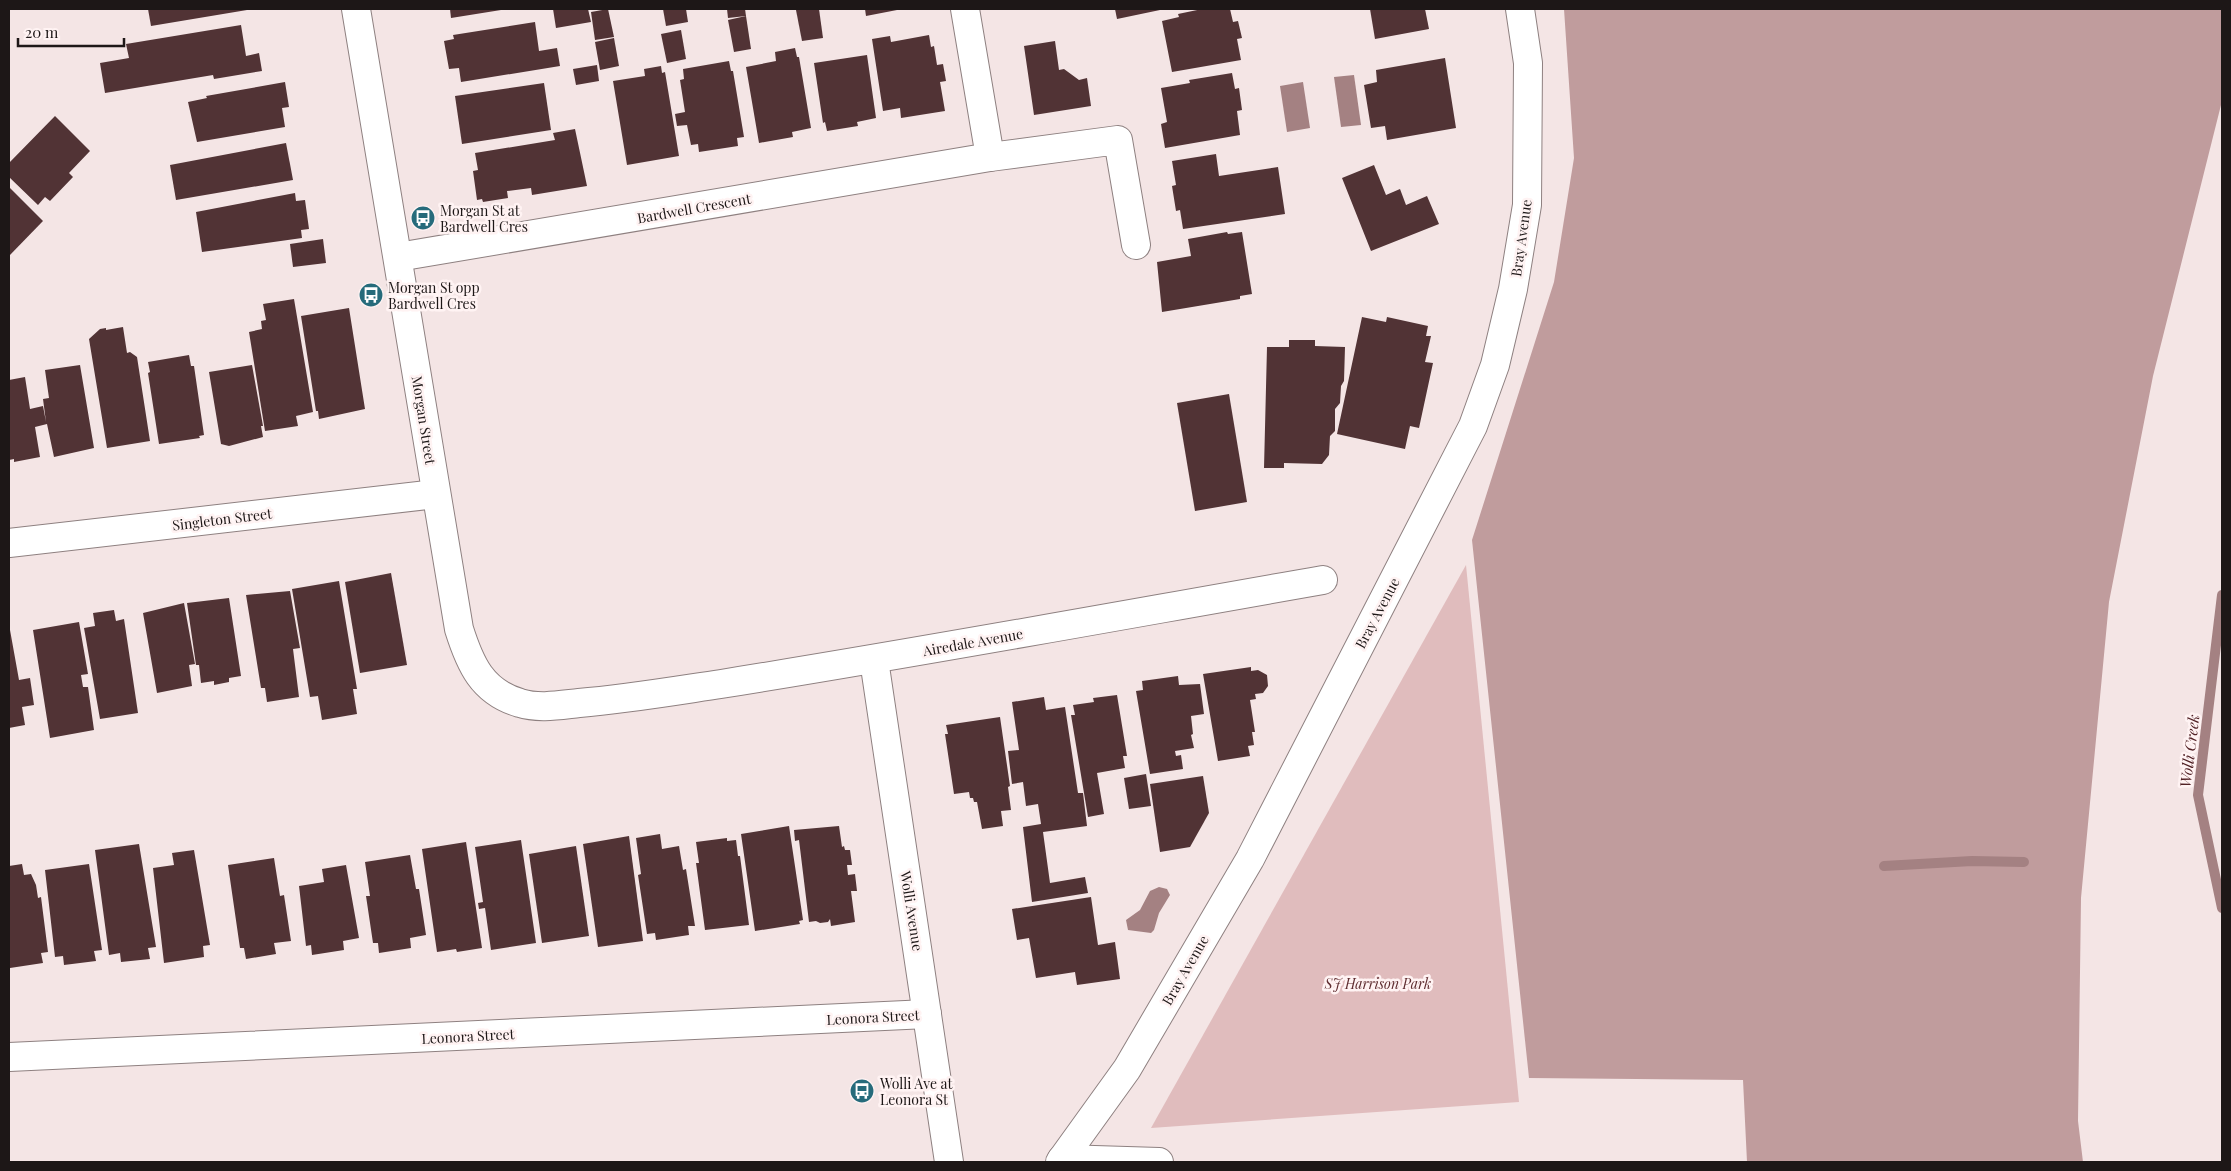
<svg xmlns="http://www.w3.org/2000/svg" width="2231" height="1171" font-family="'Playfair Display',serif">
<rect width="100%" height="100%" fill="#f4e5e5"/>
<!-- green -->
<path fill="#e0bcbd" d="M1466 565 1519 1102 1151 1128Z"/>
<!-- forest -->
<path fill="#c09c9d" d="M1564 9H2222V101L2153 376 2109 602 2081 898 2078 1121 2083 1162H1747L1743 1080 1529 1078 1472 540 1554 282 1574 158Z"/>
<!-- water -->
<g fill="#a48182">
<path d="M1354 75 1361 125 1341 127 1334 77Z"/>
<path d="M1303 82 1310 128 1287 132 1280 86Z"/>
<path d="M1159 887 1167 889 1170 895 1159 913 1154 930 1151 933 1128 930 1126 920 1140 910 1150 891Z"/>
</g>
<g fill="none" stroke-linecap="round" stroke-linejoin="round">
<!-- stream -->
<g stroke="#a48182" stroke-width="10">
<path d="M2222 595 2198 795 2222 908"/>
<path d="M1884 866 1972 861 2024 862"/>
</g>
</g>
<!-- building -->
<g fill="#513335">
<path d="M148 9H247V10L151 26Z"/>
<path d="M450 9H501V10L451 18Z"/>
<path d="M553 9H588L591 22 556 28Z"/>
<path d="M608 9 614 37 595 40 591 12Z"/>
<path d="M663 9H686L688 22 666 26Z"/>
<path d="M727 9H745L746 16 728 18Z"/>
<path d="M819 9 823 38 802 41 796 10Z"/>
<path d="M865 9H897V10L866 16Z"/>
<path d="M1115 9H1160V10L1117 19Z"/>
<path d="M1202 9H1230L1233 22 1238 21 1242 38 1237 39 1241 60 1172 72 1162 21 1179 17 1178 14Z"/>
<path d="M1370 9H1425L1429 29 1375 39Z"/>
<path d="M746 16 751 49 734 52 728 20Z"/>
<path d="M535 22 539 51 557 48 560 66 461 82 459 68 449 69 444 41 454 39 453 35Z"/>
<path d="M241 25 246 56 259 53 262 71 214 79 213 75 105 93 100 63 129 58 126 44Z"/>
<path d="M681 30 686 59 667 63 661 34Z"/>
<path d="M929 35 931 47 934 46 937 65 943 64 946 81 940 82 945 111 901 118 900 108 883 111 872 39 890 36 891 42Z"/>
<path d="M614 38 619 66 600 70 595 42Z"/>
<path d="M1055 41 1059 70 1064 69 1079 80 1087 78 1091 106 1034 115 1024 46Z"/>
<path d="M795 48 797 57H799L811 128 792 132 793 137 759 143 746 67 776 61 775 52Z"/>
<path d="M867 55 876 118 857 122 858 126 827 131 825 122 823 123 814 63Z"/>
<path d="M1445 58 1456 128 1387 140 1385 126 1371 128 1364 85 1377 82 1376 70Z"/>
<path d="M729 61 731 71H733L744 137 737 138 738 146 699 152 698 144 691 145 687 125 677 126 675 114 685 112 680 80 684 79 683 69Z"/>
<path d="M597 65 599 81 576 85 573 69Z"/>
<path d="M661 66 662 73 665 72 679 156 627 165 613 81 645 76 644 69Z"/>
<path d="M1232 73 1235 89 1239 88 1242 110 1237 111 1240 135 1165 148 1161 124 1167 122 1161 88 1190 83 1189 80Z"/>
<path d="M285 82 289 107 282 108 285 127 197 142 188 102 207 98 206 96Z"/>
<path d="M544 83 551 130 462 144 455 96Z"/>
<path d="M55 116 90 151 69 173 73 177 50 201 45 197 38 205 9 177V163Z"/>
<path d="M575 129 587 186 532 195 531 188 507 191 508 198 483 202 482 199 477 200 473 171 478 170 475 153 555 140 553 133Z"/>
<path d="M286 143 293 180 176 200 170 165Z"/>
<path d="M1216 154 1219 176 1278 167 1285 214 1183 229 1180 210 1176 211 1172 186 1176 185 1172 161Z"/>
<path d="M1374 165 1386 195 1400 189 1406 205 1427 196 1439 224 1371 251 1342 178Z"/>
<path d="M9 187 43 221 9 256Z"/>
<path d="M295 193 296 201 305 200 309 229 301 230 302 238 202 252 196 212Z"/>
<path d="M1227 232 1228 234 1242 232 1252 294 1240 296V299L1162 312 1157 262 1191 256 1188 239Z"/>
<path d="M323 239 326 263 293 267 290 244Z"/>
<path d="M294 299 313 412 296 416 298 426 265 431 249 332 262 329 261 321 266 320 263 304Z"/>
<path d="M349 308 365 409 319 419 318 411H316L301 316Z"/>
<path d="M1362 317 1386 322 1387 317 1428 326 1426 336H1431L1425 362 1433 363 1419 428 1410 426 1405 449 1337 434Z"/>
<path d="M123 327 127 353 130 352 137 357 150 441 107 448 89 339 100 329 106 328V330Z"/>
<path d="M1289 340H1315V346L1345 347 1344 381 1341 386 1340 403 1335 409V431L1330 436 1329 455 1322 464 1284 463V468H1264L1267 347H1289Z"/>
<path d="M189 355 191 366H194L204 435 199 436 200 438 159 444 148 373 150 372 148 362Z"/>
<path d="M80 365 94 448 54 457 47 424 35 427 40 457 14 462V459L9 460V380L25 377 30 409 43 406 46 422 43 399 49 398 45 370Z"/>
<path d="M252 365 263 426H261L263 437 229 446 221 444 209 372Z"/>
<path d="M1229 394 1247 502 1195 511 1177 403Z"/>
<path d="M391 573 407 665 360 673 345 582Z"/>
<path d="M339 581 357 689H353L357 714 322 720 318 696 310 697 292 589Z"/>
<path d="M290 591 300 648 293 649 299 697 267 702 265 688H261L246 595Z"/>
<path d="M229 598 241 676 229 678V682L214 685V681L201 683 199 665H196L187 603Z"/>
<path d="M184 603 195 664 189 665 192 686 157 693 143 613Z"/>
<path d="M114 610 116 621 124 619 138 713 100 719 84 628 95 626 93 613Z"/>
<path d="M79 622 88 674 81 675 83 687H88L94 730 50 738 33 630Z"/>
<path d="M10 630 19 680 30 678 34 705 22 707 25 725 9 728Z"/>
<path d="M1251 667V671L1258 670 1267 675 1268 686 1263 693 1255 694 1256 699 1250 700 1255 732H1252L1254 745 1248 746 1250 756 1218 761 1203 674Z"/>
<path d="M1178 676 1179 685 1200 684 1204 714 1191 716 1193 734 1191 735 1194 748 1175 751 1176 756 1181 755 1183 769 1150 774 1136 691 1143 690 1142 681Z"/>
<path d="M1117 695 1127 756H1123L1125 768 1097 773 1104 814 1088 817 1071 715H1075L1073 705 1094 702 1093 698Z"/>
<path d="M1044 697 1046 710 1065 707 1078 793H1083L1087 826 1043 832 1050 883 1085 877 1088 893 1032 902 1023 827 1041 824 1038 804 1026 806 1023 782 1012 784 1008 751 1019 750 1012 702Z"/>
<path d="M1000 717 1010 786 1008 787 1011 810 1001 811 1003 826 982 829 977 802H974L973 798H970L969 792 954 794 945 734H948L946 725Z"/>
<path d="M1146 774 1151 806 1129 809 1124 778Z"/>
<path d="M1203 776 1209 813 1190 847 1160 852 1150 784Z"/>
<path d="M789 826 803 920 799 921 800 924 755 931 741 834Z"/>
<path d="M839 826 842 847 844 846 845 850H850L852 865H847L848 875 855 874 857 891H851L855 922 831 926 830 919 828 922 820 923 816 921 809 922 799 840 795 841 794 830Z"/>
<path d="M660 834 662 849 679 846 683 870 686 869 695 926H688L689 935 656 940 655 933 647 934 638 875 641 874 636 838Z"/>
<path d="M629 836 643 941 598 947 583 844Z"/>
<path d="M727 838V841L736 840 738 856H740L749 925 705 930 696 863H699L696 842Z"/>
<path d="M521 840 536 943 491 950 485 908 479 909 478 903 483 902 475 847Z"/>
<path d="M466 842 482 948 457 952 456 949 437 952 422 849Z"/>
<path d="M139 844 156 947 148 948 150 959 121 962 120 953 109 955 95 850Z"/>
<path d="M576 846 589 936 542 943 529 854Z"/>
<path d="M194 850 210 945 203 946 204 957 164 963 153 868 174 865 172 853Z"/>
<path d="M410 855 416 889H419L426 935 410 938 411 948 379 953 378 943H373L366 896H370L365 862Z"/>
<path d="M274 858 280 896 284 895 291 941 274 943 276 954 246 959 244 948H240L228 865Z"/>
<path d="M22 864 24 875 31 874 36 885 38 898 41 897 48 952 41 953 43 963 10 968 9 866Z"/>
<path d="M89 864 102 950 94 951 96 961 64 965 63 956 55 957 45 870Z"/>
<path d="M346 865 359 938 343 941 344 950 312 955 311 945 306 946 299 886 324 882 322 869Z"/>
<path d="M1091 897 1098 945 1115 942 1120 979 1077 985 1075 972 1036 978 1029 938 1017 940 1012 909Z"/>
</g>
<g fill="none" stroke-linecap="round" stroke-linejoin="round">
<defs>
<g id="minor">
<path d="M356 9 459 629C470 664 482 692 520 703 539 709 560 705 579 703 627 699 674 691 721 684 922 652 1123 615 1323 580"/>
<path d="M990 157 1118 140 1136 245"/>
<path d="M398 257 990 157 965 9"/>
<path d="M9 543 436 494"/>
<path d="M874 660 949 1162"/>
<path d="M9 1057 927 1014"/>
<path d="M1062 1159 1159 1162"/>
<path d="M1060 1162 1127 1069 1250 859 1473 426 1495 365 1513 289 1527 205 1528 63 1520 9"/>
</g>
</defs>
<!-- minor casing -->
<use href="#minor" stroke="#8e8080" stroke-width="30"/>
<!-- minor -->
<use href="#minor" stroke="#fff" stroke-width="28"/>
</g>
<!-- icons -->
<defs>
<symbol id="bus-disc" viewBox="-11 -11 22 22"><circle r="9.5" fill="#266b7b" stroke="#fff3f3"/><path d="M-5-6H5V4H4V6H2V4H-2V6H-4V4H-5ZM-3.5-4V0h7V-4ZM-3.5 1.2v1.5H-2V1.2ZM2 1.2v1.5H3.5V1.2Z" fill="#fff"/></symbol>
</defs>
<g fill-rule="evenodd">
<use href="#bus-disc" x="409" y="204" width="28" height="28"/>
<use href="#bus-disc" x="357" y="281" width="28" height="28"/>
<use href="#bus-disc" x="848" y="1077" width="28" height="28"/>
</g>
<g text-anchor="middle" dominant-baseline="central" stroke-width="5" stroke-linejoin="round" paint-order="stroke">
<!-- street labels -->
<g font-size="14" fill="#1d1717" stroke="#fff3f3">
<text transform="translate(694 208) rotate(-10)">Bardwell Crescent</text>
<text transform="translate(1521 238) rotate(-82)">Bray Avenue</text>
<text transform="translate(424 420) rotate(81)">Morgan Street</text>
<text transform="translate(222 519) rotate(-7)">Singleton Street</text>
<text transform="translate(1377 613) rotate(-62)">Bray Avenue</text>
<text transform="translate(973 642) rotate(-10)">Airedale Avenue</text>
<text transform="translate(912 911) rotate(81)">Wolli Avenue</text>
<text transform="translate(1185 970) rotate(-60)">Bray Avenue</text>
<text transform="translate(873 1017) rotate(-3)">Leonora Street</text>
<text transform="translate(468 1036) rotate(-3)">Leonora Street</text>
</g>
<!-- poi labels -->
<g font-size="14" fill="#1d1717" stroke="#fff3f3" text-anchor="start">
<text x="440" y="210">Morgan St at<tspan x="440" dy="16">Bardwell Cres</tspan></text>
<text x="388" y="287">Morgan St opp<tspan x="388" dy="16">Bardwell Cres</tspan></text>
<text x="880" y="1083">Wolli Ave at<tspan x="880" dy="16">Leonora St</tspan></text>
</g>
<!-- park labels -->
<g font-size="14" font-style="italic" fill="#5f2d30" stroke="#fff3f3">
<text x="1378" y="983">SJ Harrison Park</text>
</g>
<!-- water labels -->
<g font-size="15" font-style="italic" fill="#512125" stroke="#fff3f3">
<text transform="translate(2189 751) rotate(-83)">Wolli Creek</text>
</g>
</g>
<!-- border -->
<rect width="2231" height="1171" fill="none" stroke="#1d1717" stroke-width="20"/>
<!-- scale -->
<path d="M18 38v8h106v-8" fill="none" stroke="#1d1717" stroke-width="2.5"/>
<text x="25" y="38" font-size="15" fill="#1d1717" stroke="#fff3f3" stroke-width="4" paint-order="stroke">20 m</text>
</svg>
